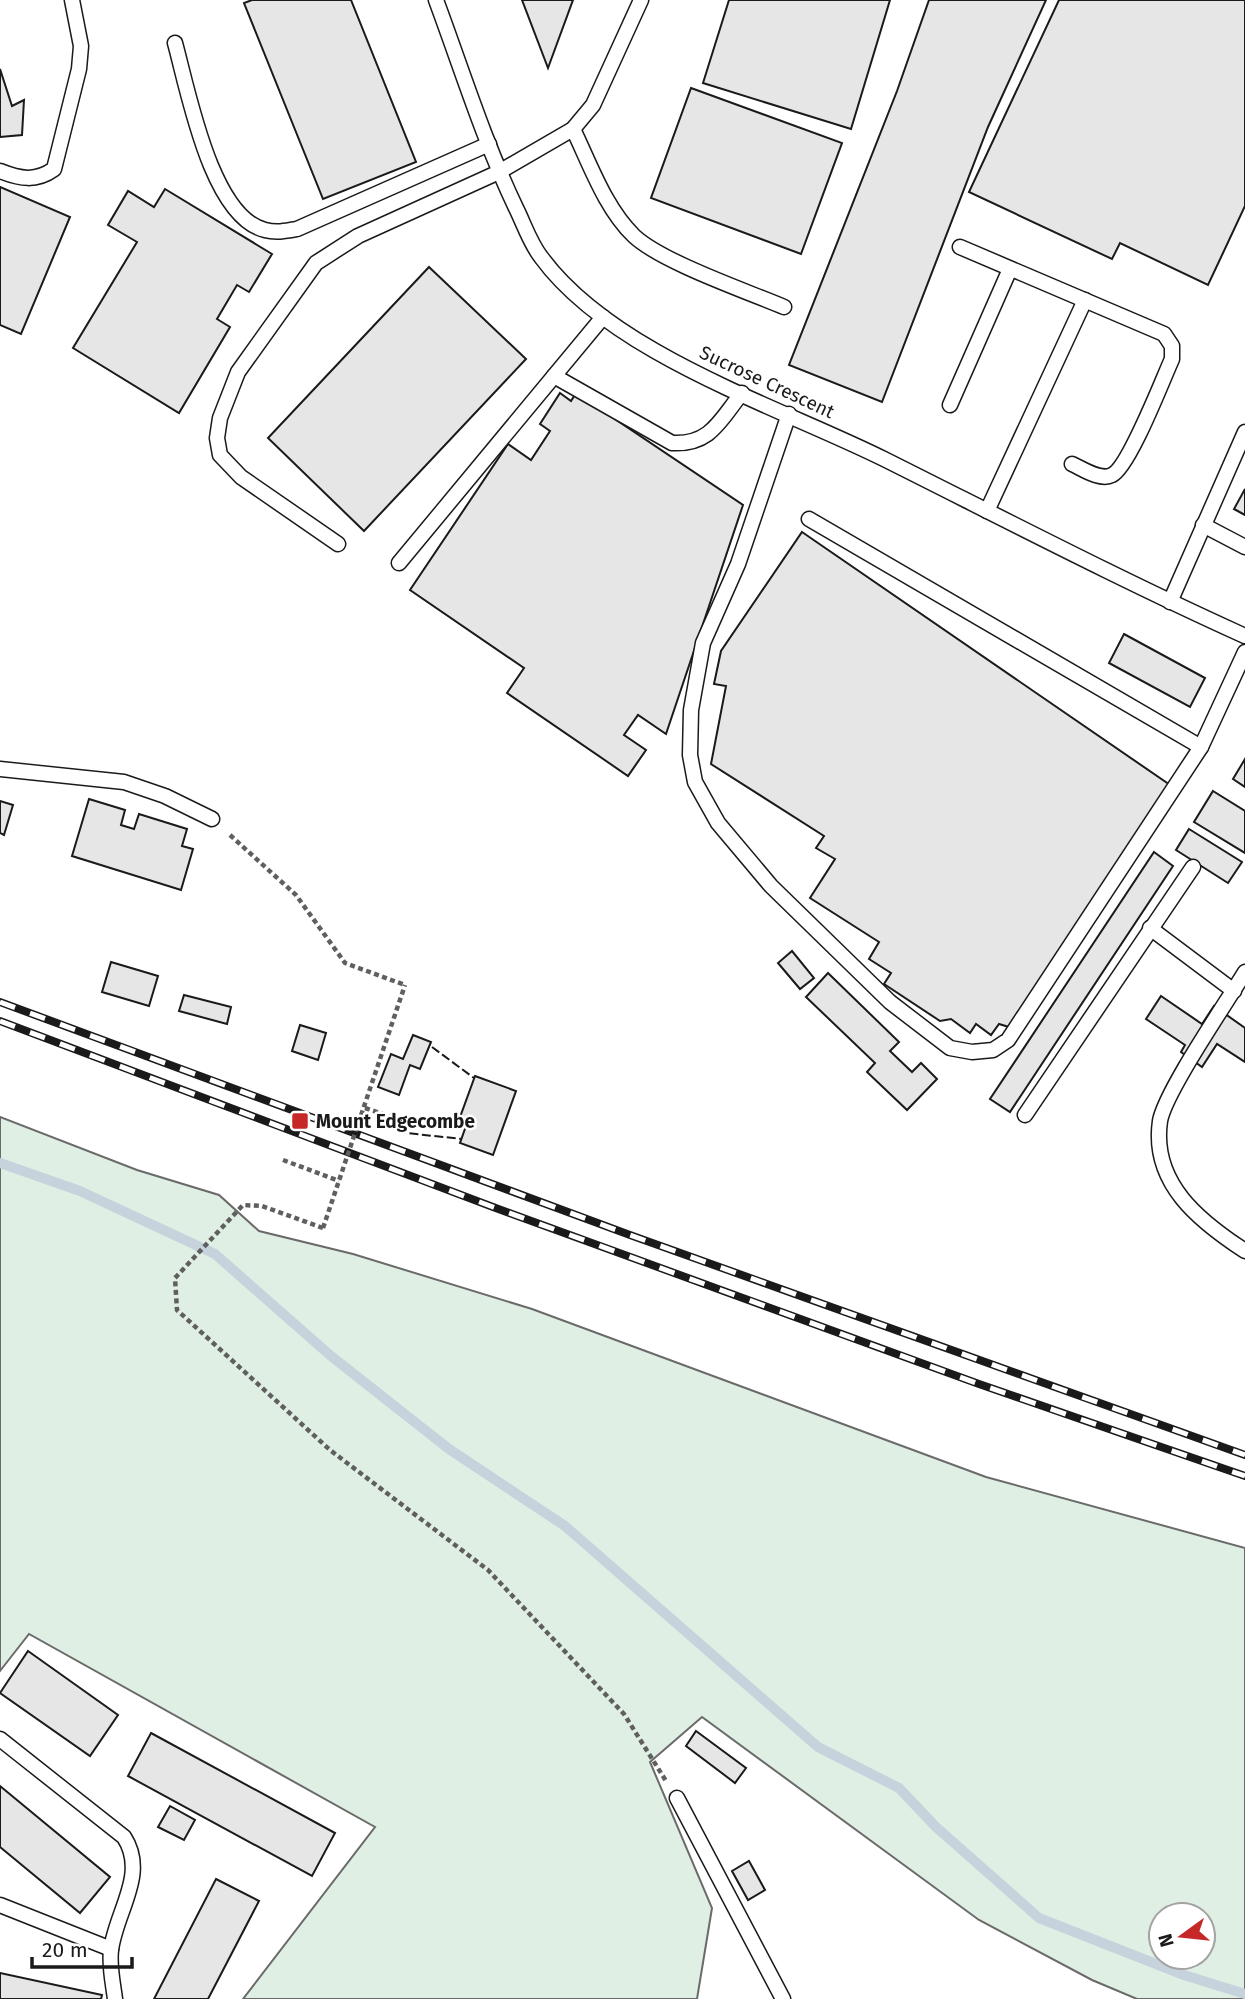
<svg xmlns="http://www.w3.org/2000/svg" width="1245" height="1999" font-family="'Fira Sans',sans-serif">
<rect width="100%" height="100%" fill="#fff"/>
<!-- green -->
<path fill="#e0efe3" stroke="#6a6a6a" stroke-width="2" fill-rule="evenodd" d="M0 1117 137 1170 219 1195 259 1231 353 1254 532 1309 986 1477 1245 1548V1999H1137L1092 1980 979 1920 702 1717 650 1762 712 1908 697 1999H243L375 1827 29 1634 0 1671ZM1161 1915H1203V1957H1161Z"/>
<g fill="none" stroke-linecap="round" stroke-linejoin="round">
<!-- stream -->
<path stroke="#c6d2dc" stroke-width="10" d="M0 1163 80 1191 215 1254 331 1356 449 1449 565 1526 818 1747 899 1788 936 1827 1039 1918 1184 1975 1245 1994"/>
</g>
<!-- building -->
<g fill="#e6e6e6" stroke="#1a1a1a" stroke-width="2">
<path d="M252 0H351L416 162 323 199 244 3Z"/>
<path d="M522 0H573L548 68Z"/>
<path d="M729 0H890L851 129 703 83Z"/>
<path d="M929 0H1046L988 127 882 402 789 365 897 91Z"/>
<path d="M1059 0H1245V206L1208 285 1120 243 1112 259 969 192Z"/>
<path d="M0 69 12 106 24 100 22 135 0 137Z"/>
<path d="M691 88 842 143 801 254 651 198Z"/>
<path d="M0 187 70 217 21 334 0 325Z"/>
<path d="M165 189 272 254 249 292 237 285 217 319 230 327 179 413 73 348 137 242 108 225 128 191 154 207Z"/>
<path d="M429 267 526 359 364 531 268 438Z"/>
<path d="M560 393 571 401 576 393 743 505 666 734 638 715 624 735 646 750 628 776 507 693 524 668 410 590 508 444 531 460 550 431 540 424Z"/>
<path d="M1245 489V515L1234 509Z"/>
<path d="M802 532 1173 787 1009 1027 999 1024 991 1035 976 1024 970 1033 951 1019 940 1021 884 984 891 973 869 959 879 942 810 898 835 859 816 848 824 836 711 764 726 686 714 684 721 651Z"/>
<path d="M1124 634 1205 678 1190 707 1109 663Z"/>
<path d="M1245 759V787L1233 779Z"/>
<path d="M1213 791 1245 811V853L1194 822Z"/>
<path d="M89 799 125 810 121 825 134 829 139 814 187 829 182 846 193 849 181 890 72 856Z"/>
<path d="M0 801 13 805 4 835 0 833Z"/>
<path d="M1189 829 1242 862 1228 883 1176 850Z"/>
<path d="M1154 852 1173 866 1010 1112 990 1099Z"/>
<path d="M792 951 814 978 800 989 778 963Z"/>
<path d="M111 962 158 976 149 1006 102 992Z"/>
<path d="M828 973 899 1042 890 1051 912 1072 921 1063 937 1079 907 1110 867 1072 875 1063 806 997Z"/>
<path d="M184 995 231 1007 227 1024 179 1011Z"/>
<path d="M1161 996 1202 1024 1214 1006 1245 1028V1062L1217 1044 1202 1067 1181 1052 1185 1045 1146 1019Z"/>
<path d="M300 1025 326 1033 318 1060 292 1051Z"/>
<path d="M413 1035 431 1042 420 1069 410 1065 399 1095 378 1087 391 1054 403 1059Z"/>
<path d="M475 1076 516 1091 493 1155 460 1143 467 1123 459 1120Z"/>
<path d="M28 1651 118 1715 90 1756 0 1693Z"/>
<path d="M696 1731 746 1768 735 1783 686 1746Z"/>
<path d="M151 1733 335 1833 312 1876 128 1776Z"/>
<path d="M0 1786 110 1877 80 1913 0 1847Z"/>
<path d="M170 1806 195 1820 184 1840 158 1827Z"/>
<path d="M749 1861 765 1890 748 1900 732 1871Z"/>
<path d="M216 1879 259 1901 208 1999H154Z"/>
<path d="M0 1973 102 1995 101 1999H0Z"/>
</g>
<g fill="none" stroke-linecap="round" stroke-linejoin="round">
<defs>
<g id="service">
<path d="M436 0C462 70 484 141 516 208 524 224 530 243 541 257 612 354 777 406 884 459 1004 519 1123 581 1245 636"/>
<path d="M175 43C188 90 211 217 265 230 276 233 286 231 297 229L489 144"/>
<path d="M573 129C590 164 605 208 634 236 662 262 746 291 784 307"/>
<path d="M0 171C20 179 36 182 54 169L79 69 81 46 72 0"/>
<path d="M960 247 1164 334 1172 346V359C1162 381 1129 467 1112 475 1100 481 1083 469 1072 464"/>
<path d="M554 376 672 443C711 445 720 420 742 393"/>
<path d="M950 405 1010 269"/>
<path d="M789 414 738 564 703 643 691 710 690 755 695 782 718 823 771 886 890 1002 950 1048 972 1052 993 1050 1008 1040 1201 747 1245 652"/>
<path d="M987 511 1085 300"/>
<path d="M809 519 1201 747"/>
<path d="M1203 525 1245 547"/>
<path d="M338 544 241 477 220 455 217 438 220 418 238 372 316 263 358 236 499 172 573 129 593 105 641 0"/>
<path d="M399 563 603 317"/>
<path d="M1170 602 1245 432"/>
<path d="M0 769 124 782 165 796 212 819"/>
<path d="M1150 928 1234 991"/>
<path d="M1245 972C1227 1002 1165 1092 1160 1121 1151 1183 1199 1221 1245 1251"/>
<path d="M1025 1115 1193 867"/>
<path d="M0 1739 124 1837C148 1874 116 1911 111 1950 109 1966 113 1983 115 1999"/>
<path d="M677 1798 783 1999"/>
<path d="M0 1905 111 1949"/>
</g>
</defs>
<!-- service casing -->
<use href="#service" stroke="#1a1a1a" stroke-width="17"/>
<!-- path -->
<g stroke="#5f5f5f" stroke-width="4.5" stroke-dasharray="5 3.5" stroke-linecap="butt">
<path d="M230 835 296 895 345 963 405 985"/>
<path d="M365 1108 415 1125"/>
<path d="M283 1160 339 1181"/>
<path d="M323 1228 262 1206 243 1205 175 1278 177 1310 330 1450 488 1570 624 1714 666 1781"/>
</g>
<!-- service -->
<use href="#service" stroke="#fff" stroke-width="14"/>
<defs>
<g id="rail">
<path d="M0 1002 630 1235 1245 1455"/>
<path d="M0 1021 493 1207 979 1384 1245 1476"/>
</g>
</defs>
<!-- rail casing -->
<use href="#rail" stroke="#1a1a1a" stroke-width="8"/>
<!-- rail -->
<use href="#rail" stroke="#fff" stroke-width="5" stroke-dasharray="16" stroke-linecap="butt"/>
<!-- path-bridge -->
<path stroke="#5f5f5f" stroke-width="4.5" stroke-dasharray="5 3.5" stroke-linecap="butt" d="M323 1228 405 985"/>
<!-- fence -->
<g stroke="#1a1a1a" stroke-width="2" stroke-dasharray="9 3.5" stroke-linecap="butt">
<path d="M432 1047 474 1078"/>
<path d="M386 1125 406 1133 462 1139"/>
</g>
</g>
<!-- markers -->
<rect fill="#c62828" stroke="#fff" stroke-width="2.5" x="291" y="1112" width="18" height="18" rx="3.5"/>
<g text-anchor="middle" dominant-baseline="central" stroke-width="5" stroke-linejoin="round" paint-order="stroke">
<!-- street labels -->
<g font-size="19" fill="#1a1a1a" stroke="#fff">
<text transform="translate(767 382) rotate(25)">Sucrose Crescent</text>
</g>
<!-- poi labels -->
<g font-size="19" font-weight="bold" fill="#1a1a1a" stroke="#fff" text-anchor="start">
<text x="316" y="1121">Mount Edgecombe</text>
</g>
</g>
<!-- north arrow -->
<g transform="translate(1182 1936) rotate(255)"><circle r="33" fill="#ffffff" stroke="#a3a3a3" stroke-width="2"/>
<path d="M0-5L12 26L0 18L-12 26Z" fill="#c62828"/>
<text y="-10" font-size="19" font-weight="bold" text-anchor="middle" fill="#1a1a1a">N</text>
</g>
<!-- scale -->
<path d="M32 1957v10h100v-10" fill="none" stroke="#1a1a1a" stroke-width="3.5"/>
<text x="42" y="1957" font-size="21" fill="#1a1a1a" stroke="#ffffff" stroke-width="5" paint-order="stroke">20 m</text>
</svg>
